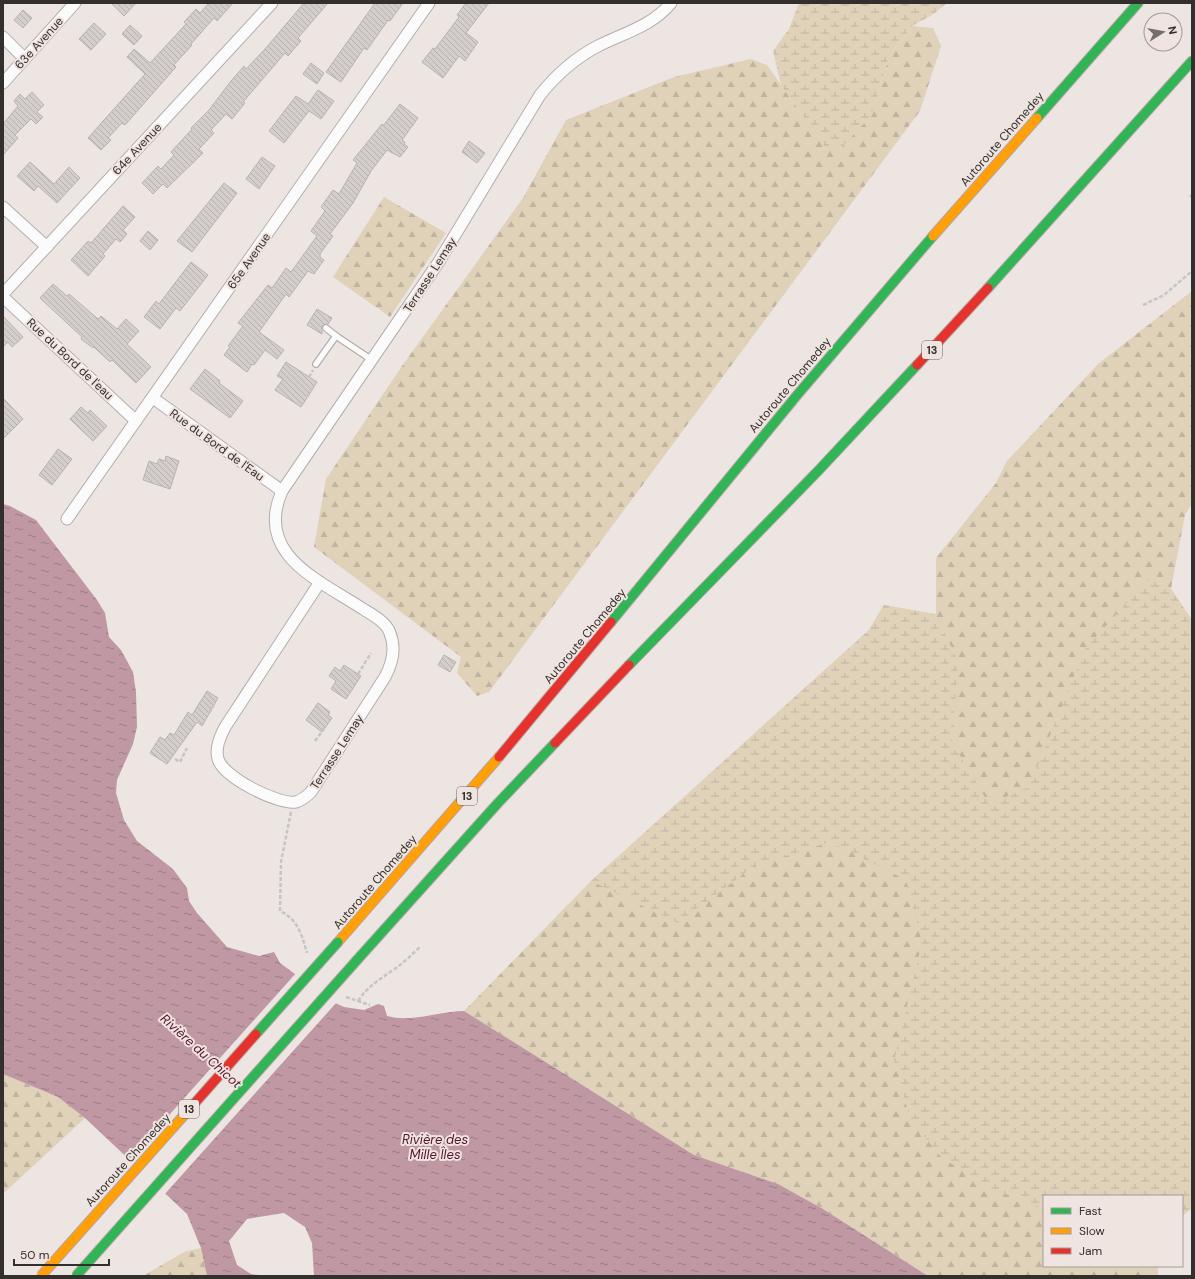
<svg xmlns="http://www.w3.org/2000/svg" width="1195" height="1279" font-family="'DM Sans',sans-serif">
<defs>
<pattern id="forest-firs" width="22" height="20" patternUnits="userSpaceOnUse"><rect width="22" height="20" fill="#e0d1b9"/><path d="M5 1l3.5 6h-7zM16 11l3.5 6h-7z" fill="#c1b49f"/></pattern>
<pattern id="wetland-marsh" width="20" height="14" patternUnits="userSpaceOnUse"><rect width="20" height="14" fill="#e0d1b9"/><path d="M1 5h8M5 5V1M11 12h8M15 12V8" fill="none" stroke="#c1b49f"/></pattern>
<pattern id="water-ripples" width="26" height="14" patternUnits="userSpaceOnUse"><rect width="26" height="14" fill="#bf98a3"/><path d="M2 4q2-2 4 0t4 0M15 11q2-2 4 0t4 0" fill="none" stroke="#9c7c85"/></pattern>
<pattern id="building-back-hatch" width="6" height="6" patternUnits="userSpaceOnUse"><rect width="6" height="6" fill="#d3cecc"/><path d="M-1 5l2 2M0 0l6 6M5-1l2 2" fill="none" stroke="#b6b1b0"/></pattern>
</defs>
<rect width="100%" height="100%" fill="#ece5e2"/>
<!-- forest -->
<g fill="url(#forest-firs)">
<path d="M912 26 933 28 941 46 920 111 489 692 477 696 457 673 461 657 314 547 326 479 402 366 523 198 566 120 674 77 751 59 767 65 827 150 872 115 889 56Z"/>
<path d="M384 197 446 233 390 317 333 277Z"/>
<path d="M1192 291V503L1185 515 1171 589 1192 620V1208L1182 1216V1196H1044V1266H1158V1276H928L823 1209 778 1184 694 1155 464 1011 591 881 869 630 884 605 936 614V558L996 483 1007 461 1098 364Z"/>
<path d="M3 1074 58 1097 85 1118 3 1194Z"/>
<path d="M201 1248 207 1276H143L184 1252Z"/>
</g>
<!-- wetland -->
<g fill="url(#wetland-marsh)">
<path d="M799 3H947L932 15 912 26 889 56 872 115 842 147 827 150 781 85 773 51 789 29Z"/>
<path d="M1150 577 1171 589 1192 620V1208L1182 1216V1196H1044V1209L995 1190 942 1158 910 1119 894 1060 922 943 906 880 830 842 754 866 678 923 591 881 869 630 884 605 936 615 958 661 952 742 989 804 1029 787 1085 649Z"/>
</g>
<!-- water -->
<path fill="url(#water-ripples)" d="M3 504 10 506 36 520 97 600 105 613 109 637 121 650 133 672 136 692 137 727 133 744 117 780 116 793 124 820 137 841 173 869 187 888 189 901 197 913 227 947 259 956 274 952 280 963 333 1002 344 1007 364 1010 378 1004 384 1006 387 1016C413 1023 439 1011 464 1011L694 1155 778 1184 823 1209 928 1276H314L312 1243 305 1227 284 1213 247 1219 229 1241 237 1265 251 1274 267 1276H207L201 1248 187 1214 85 1118 58 1097 3 1074Z"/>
<!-- pier -->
<path fill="#ece5e2" d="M297 972 337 1002 164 1195 128 1161Z"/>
<!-- building -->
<g fill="url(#building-back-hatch)" stroke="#b8b3b0">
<path d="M111 3H136L124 16Z"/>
<path d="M209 3H233L217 21 214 18 191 44 192 45 174 65 176 67 125 125 122 123 108 138 111 140 101 150 88 138 145 74 127 57 134 49 150 63 186 24 184 22 196 9 200 13Z"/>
<path d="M304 3H328L298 38 301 41 288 56 285 53 243 102 245 103 232 119 226 114 211 130 214 133 199 149 203 153 167 188 163 184 153 194 142 183 158 166 161 169 174 155 171 152 192 129 191 128 209 110 231 81 244 66 246 69 265 49Z"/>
<path d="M375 3H403L390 21 388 20 367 50 364 48 341 82 326 72Z"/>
<path d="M466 3H489L466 33 478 42 465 61 459 56 443 78 422 62 433 48 435 49 459 17 457 15Z"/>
<path d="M23 10 32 18 23 28 14 20Z"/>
<path d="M94 23 106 34 91 50 79 39Z"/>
<path d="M130 25 142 36 134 45 122 34Z"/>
<path d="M311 63 324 73 317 84 303 74Z"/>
<path d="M318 90 334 101 321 119 309 111 284 143 269 131 296 96 308 104Z"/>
<path d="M32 92 44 105 37 112 43 117 36 124 31 119 15 135 18 138 3 155V124L18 106 14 101 20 94 25 99Z"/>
<path d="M400 104 418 118 402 140 405 142 404 144 408 147 400 157 387 150 371 171 353 203 330 234 333 236 320 254V257L324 260 314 274 308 271 289 297 286 294 259 332 284 350 277 359 265 350 254 365 252 364 247 372 224 355 230 347 228 346 243 326 238 323 268 285 272 288 286 268 291 272 317 236 311 231 325 211 321 207 333 190 339 194 357 163 353 160 382 124 383 126Z"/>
<path d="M469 141 485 153 477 163 462 152Z"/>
<path d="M262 157 275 166 259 189 246 179Z"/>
<path d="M30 162 54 184 69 167 80 178 57 203 38 186 34 191 17 176Z"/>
<path d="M224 183 237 193 192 252 177 241Z"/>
<path d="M123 206 135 217 123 230 127 234 120 242 116 239 103 254 105 256 88 276 71 260 88 241 91 243Z"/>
<path d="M148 231 158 240 150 250 140 241Z"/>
<path d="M191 262 208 275 180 311 176 308 160 329 144 317 156 301 159 304Z"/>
<path d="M53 284 67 296 69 294 98 319 101 316 117 329 126 319 139 331 127 344 151 367 136 383 112 360 110 362 94 347 93 348 81 339 82 337 40 298Z"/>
<path d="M317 309 332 318 328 324 322 326V334L307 325Z"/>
<path d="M3 316 23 337 12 347 8 342 3 347Z"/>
<path d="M286 362 317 382 301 407 275 390 283 379 277 376Z"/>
<path d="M205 369 220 381 219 383 243 401 230 418 190 389Z"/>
<path d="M3 398 23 419 3 439Z"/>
<path d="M81 407 88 413 90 410 107 426 93 441 70 419Z"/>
<path d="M58 449 72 459 52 485 39 475Z"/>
<path d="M166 456 179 461 170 489 143 480 149 461 157 464 159 459 165 461Z"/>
<path d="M444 655 456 662 450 672 438 665Z"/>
<path d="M344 665 361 676 346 699 331 689 336 681 329 676 335 667 340 671Z"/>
<path d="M207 691 218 698 202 726 197 722 167 764 150 753 160 737 165 740 170 733 174 735 188 712 192 715Z"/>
<path d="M318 703 330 712 328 715 332 718 322 732 306 720Z"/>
</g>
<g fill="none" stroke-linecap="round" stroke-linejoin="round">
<defs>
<g id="lane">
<path d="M326 328 336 336"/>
<path d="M316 364 336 336 372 360"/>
</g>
<g id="street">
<path d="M3 37 25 59"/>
<path d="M3 83 75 3"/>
<path d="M3 207 47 247"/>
<path d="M3 294 272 3"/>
<path d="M3 297 136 421"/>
<path d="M153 398 282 491"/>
<path d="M67 519 429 3"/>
<path d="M320 582 225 727C220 737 215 748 218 759 223 777 278 805 296 802 302 800 307 796 311 792L385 677C392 664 396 648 390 633 386 622 373 615 363 609 319 580 254 555 282 491L438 263 540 95C556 75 575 58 598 46 624 33 652 26 671 3"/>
</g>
<g id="fast">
<path d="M1037 118 1138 3"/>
<path d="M988 288 1192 61"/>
<path d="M611 622 798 394 933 236"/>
<path d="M629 665 818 471 917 365"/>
<path d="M357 960 498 803 555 743"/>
</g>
<g id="slow">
<path d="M933 236 1037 118"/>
<path d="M338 942 499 757"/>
</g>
<g id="jam">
<path d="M917 365 988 288"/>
<path d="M555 743 629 665"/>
<path d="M499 757 611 622"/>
</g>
</defs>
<!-- lane casing -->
<use href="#lane" stroke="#b3aeac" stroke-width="8"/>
<!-- street casing -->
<use href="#street" stroke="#b3aeac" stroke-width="13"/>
<!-- fast casing -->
<use href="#fast" stroke="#b6a6a5" stroke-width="11"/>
<!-- slow casing -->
<use href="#slow" stroke="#b6a6a5" stroke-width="11"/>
<!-- jam casing -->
<use href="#jam" stroke="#b6a6a5" stroke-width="11"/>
<!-- path -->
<g stroke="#c7c5c4" stroke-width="2.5" stroke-dasharray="4 2" stroke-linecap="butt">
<path d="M1190 195 1192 198"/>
<path d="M1143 305 1164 295 1192 271"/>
<path d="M309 377 313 370"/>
<path d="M307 397 314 386"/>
<path d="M358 674 371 653"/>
<path d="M209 713 214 705"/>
<path d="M315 741 326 726"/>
<path d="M175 759 180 762 187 748"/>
<path d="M291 812 281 862 280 911C298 919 302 936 307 953"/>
<path d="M346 997 370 1005"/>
<path d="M358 1001C368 986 379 980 393 970 403 964 411 955 420 947"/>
</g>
<!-- lane -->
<use href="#lane" stroke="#fcfbfb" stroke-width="5.5"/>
<!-- street -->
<use href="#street" stroke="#fcfbfb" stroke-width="11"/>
<!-- fast -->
<use href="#fast" stroke="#30b455" stroke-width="9"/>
<!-- slow -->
<use href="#slow" stroke="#ff9f0a" stroke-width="9"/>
<!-- jam -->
<use href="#jam" stroke="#e5322d" stroke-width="9"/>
<defs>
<g id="fast-bridge">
<path d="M256 1034 338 942"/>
<path d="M76 1276 357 960"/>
</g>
<path id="slow-bridge" d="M41 1276 186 1113"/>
<path id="jam-bridge" d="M186 1113 256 1034"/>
</defs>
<!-- fast-bridge casing -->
<use href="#fast-bridge" stroke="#b6a6a5" stroke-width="11" stroke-linecap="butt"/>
<!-- slow-bridge casing -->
<use href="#slow-bridge" stroke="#b6a6a5" stroke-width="11" stroke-linecap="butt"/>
<!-- jam-bridge casing -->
<use href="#jam-bridge" stroke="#b6a6a5" stroke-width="11" stroke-linecap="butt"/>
<!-- fast-bridge -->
<use href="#fast-bridge" stroke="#30b455" stroke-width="9"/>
<!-- slow-bridge -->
<use href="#slow-bridge" stroke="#ff9f0a" stroke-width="9"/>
<!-- jam-bridge -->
<use href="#jam-bridge" stroke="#e5322d" stroke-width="9"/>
</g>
<g text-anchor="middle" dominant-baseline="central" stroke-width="4" stroke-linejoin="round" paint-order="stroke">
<!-- shield labels -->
<g fill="#efe4df" stroke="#6b6562" stroke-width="1">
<rect x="922" y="341" width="20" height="18" rx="3"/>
<rect x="457" y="787" width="20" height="18" rx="3"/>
<rect x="179" y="1100" width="20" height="18" rx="3"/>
</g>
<g font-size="11" font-weight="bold" fill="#332f2d">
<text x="932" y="350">13</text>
<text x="467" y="796">13</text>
<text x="189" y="1109">13</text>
</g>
<!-- street labels -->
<g font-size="12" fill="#332f2d" stroke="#efe4df">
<text transform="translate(39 43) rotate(-48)">63e Avenue</text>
<text transform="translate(1002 139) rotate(-49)">Autoroute Chomedey</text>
<text transform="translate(137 149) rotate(-47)">64e Avenue</text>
<text transform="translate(249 261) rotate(-55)">65e Avenue</text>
<text transform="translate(430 275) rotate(-57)">Terrasse Lemay</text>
<text transform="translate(70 359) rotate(43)">Rue du Bord de l'eau</text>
<text transform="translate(790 385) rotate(-50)">Autoroute Chomedey</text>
<text transform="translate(217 445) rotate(36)">Rue du Bord de l'Eau</text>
<text transform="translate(585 636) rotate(-50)">Autoroute Chomedey</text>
<text transform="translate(337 752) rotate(-57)">Terrasse Lemay</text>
<text transform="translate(375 882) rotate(-49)">Autoroute Chomedey</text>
<text transform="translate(128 1160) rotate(-48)">Autoroute Chomedey</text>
</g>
<!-- water labels -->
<g font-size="13" font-style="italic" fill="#54122f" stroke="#efe4df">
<text transform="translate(201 1051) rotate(42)">Rivière du Chicot</text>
<text x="435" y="1139">Rivière des<tspan x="435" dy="15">Mille Îles</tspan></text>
</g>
</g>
<!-- border -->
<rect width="1195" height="1279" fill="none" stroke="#332f2d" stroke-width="8"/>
<!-- legend -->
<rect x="1043" y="1195" width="140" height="72" fill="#efe4df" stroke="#a49c98"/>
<rect x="1051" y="1208" width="20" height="6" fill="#30b455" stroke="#a49c98"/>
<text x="1079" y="1215" font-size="12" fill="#332f2d">Fast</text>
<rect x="1051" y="1228" width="20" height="6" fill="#ff9f0a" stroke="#a49c98"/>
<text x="1079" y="1235" font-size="12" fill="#332f2d">Slow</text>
<rect x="1051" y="1248" width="20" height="6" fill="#e5322d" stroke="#a49c98"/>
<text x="1079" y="1255" font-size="12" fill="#332f2d">Jam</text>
<!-- north arrow -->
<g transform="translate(1163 32) rotate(79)"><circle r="19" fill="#efe4df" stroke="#a49c98"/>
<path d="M0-3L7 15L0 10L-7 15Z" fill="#746f6c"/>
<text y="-6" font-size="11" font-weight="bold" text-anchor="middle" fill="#332f2d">N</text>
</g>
<!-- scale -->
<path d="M14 1259v6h95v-6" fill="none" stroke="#332f2d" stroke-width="2"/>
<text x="20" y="1259" font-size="12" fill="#332f2d" stroke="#efe4df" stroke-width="3" paint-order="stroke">50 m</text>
</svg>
